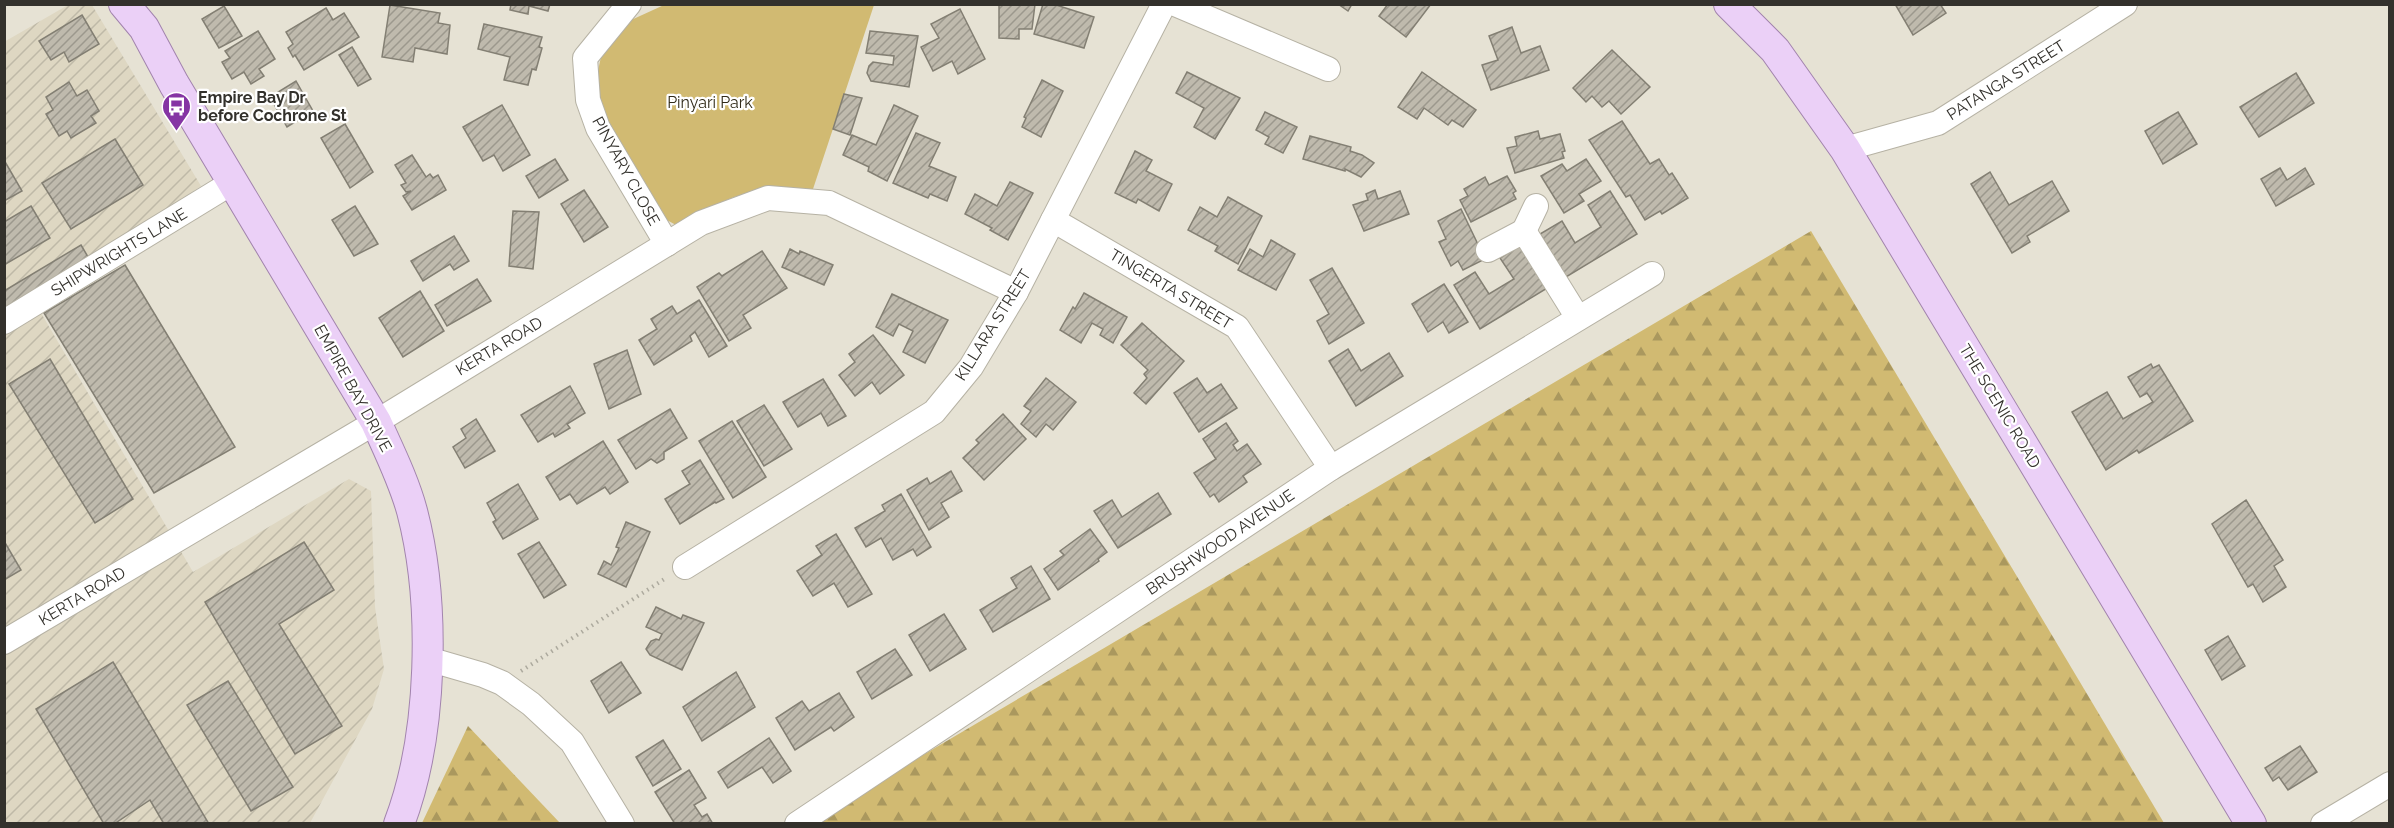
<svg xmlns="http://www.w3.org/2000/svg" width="2394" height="828" font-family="Raleway,sans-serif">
<defs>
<pattern id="industrial-furrows" width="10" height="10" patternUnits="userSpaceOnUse" patternTransform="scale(1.5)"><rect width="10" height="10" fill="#ded7c2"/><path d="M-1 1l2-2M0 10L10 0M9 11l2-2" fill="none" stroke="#bfb9a7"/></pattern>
<pattern id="forest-firs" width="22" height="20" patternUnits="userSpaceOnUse" patternTransform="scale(1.5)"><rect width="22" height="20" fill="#d1ba72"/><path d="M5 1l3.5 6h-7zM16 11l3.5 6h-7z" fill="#aa985e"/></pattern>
<pattern id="building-hatch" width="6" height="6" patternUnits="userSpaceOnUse" patternTransform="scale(1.5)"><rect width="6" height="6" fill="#bfbaad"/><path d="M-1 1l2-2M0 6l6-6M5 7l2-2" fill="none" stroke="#9c988d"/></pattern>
</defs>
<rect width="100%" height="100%" fill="#e6e2d4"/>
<!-- industrial -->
<path fill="url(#industrial-furrows)" d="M68 5H92L201 186 34 301 193 572 349 479 371 491 375 607 384 669 372 709 310 823H5L4 42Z"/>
<!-- green -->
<path fill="#d1ba72" d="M664 5H874L813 189C779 189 754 188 722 202 706 208 693 219 676 225L665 219 601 112 595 84 601 57 629 21Z"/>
<!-- forest -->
<g fill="url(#forest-firs)">
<path d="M1811 231 2164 823 806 824Z"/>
<path d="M468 726 560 823H422Z"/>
</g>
<!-- building -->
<g fill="url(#building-hatch)" stroke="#837f73" stroke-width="1.5">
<path d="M511 4H550L548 11 529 6 528 14 510 10Z"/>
<path d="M999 4H1035L1032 29H1019V39L999 38Z"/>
<path d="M1043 4H1053L1094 17 1084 48 1034 34Z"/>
<path d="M1338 4H1352L1348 11Z"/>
<path d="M1388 4H1431L1406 37 1379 16Z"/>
<path d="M1895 4H1940L1946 13 1913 35Z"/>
<path d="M390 5 440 13 438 23 450 25 447 54 415 48 413 62 382 57Z"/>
<path d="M224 6 242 36 219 48 202 19Z"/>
<path d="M326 8 333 20 344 13 359 37 304 70 295 55 293 57 288 48 293 44 286 32Z"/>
<path d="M960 9 985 59 958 74 952 61 933 71 921 47 939 38 931 24Z"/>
<path d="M82 15 99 44 69 62 64 52 51 60 39 41Z"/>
<path d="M484 24 542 37 539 47 542 48 536 70 532 69 528 85 504 80 510 57 478 49Z"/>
<path d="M1512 27 1521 53 1540 46 1549 70 1491 90 1482 65 1498 60 1489 36Z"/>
<path d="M258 31 275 59 259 69 264 76 251 84 244 72 232 79 222 62 230 58 225 51Z"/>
<path d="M870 31 918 36 909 87 871 81 867 73 869 66 873 62 893 65 894 56 866 53Z"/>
<path d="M352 47 371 79 358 86 339 55Z"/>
<path d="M1612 50 1650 87 1621 114 1609 101 1602 107 1592 96 1586 102 1573 88Z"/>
<path d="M1187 72 1240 98 1215 139 1194 127 1204 108 1176 93Z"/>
<path d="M1422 72 1476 110 1463 127 1452 120 1448 125 1424 108 1417 119 1398 107Z"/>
<path d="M2296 73 2314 103 2259 137 2240 107Z"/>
<path d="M1042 80 1063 91 1041 137 1022 127 1026 118 1024 117Z"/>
<path d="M296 81 313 111 287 127 270 97Z"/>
<path d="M69 82 77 96 87 90 99 111 91 116 96 123 71 138 67 131 59 136 46 114 53 110 46 97Z"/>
<path d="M844 94 862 98 850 135 833 129Z"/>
<path d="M502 105 530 155 503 171 494 155 483 161 463 127Z"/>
<path d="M894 105 918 116 887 181 868 171 869 167 843 155 852 135 876 145Z"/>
<path d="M1265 112 1297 127 1283 153 1265 144 1269 137 1256 130Z"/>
<path d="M2178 112 2197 144 2163 164 2145 131Z"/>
<path d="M1622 121 1650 164 1659 159 1669 175 1672 173 1688 198 1662 214 1660 211 1645 220 1630 195 1626 197 1589 140Z"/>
<path d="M345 124 373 172 350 188 321 138Z"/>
<path d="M1538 131 1540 139 1560 134 1565 151 1562 152 1564 158 1515 173 1507 148 1517 146 1515 137Z"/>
<path d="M916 133 940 143 929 166 956 177 947 201 930 194 928 198 893 183Z"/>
<path d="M1310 136 1351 147 1350 151 1362 155 1374 163 1361 177 1345 169V171L1303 159Z"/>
<path d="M115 139 143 185 71 229 42 183Z"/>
<path d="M1135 151 1152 160 1146 171 1172 184 1159 211 1138 199 1136 203 1115 193Z"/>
<path d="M412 155 426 177 430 174 433 178 438 175 446 190 412 210 403 196 411 191 406 192 401 185 406 183 395 165Z"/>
<path d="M555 159 568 180 539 198 526 176Z"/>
<path d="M1586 159 1601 181 1579 194 1584 201 1564 213 1541 176 1562 164 1567 171Z"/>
<path d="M4 160 22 191 4 201Z"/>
<path d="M2280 168 2287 180 2305 168 2314 184 2276 206 2261 179Z"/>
<path d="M1990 172 2009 205 2052 181 2069 211 2027 236 2030 242 2012 253 1971 184Z"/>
<path d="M1507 176 1516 191 1513 193 1516 199 1471 222 1460 200 1468 196 1464 189 1485 177 1489 185Z"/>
<path d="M1010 182 1033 193 1008 240 990 230 992 228 965 214 975 194 997 206Z"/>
<path d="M584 190 608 227 584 242 561 204Z"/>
<path d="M1375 190 1378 199 1400 191 1409 214 1364 231 1353 205 1368 200 1366 194Z"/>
<path d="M1610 191 1637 234 1566 277 1540 234 1562 221 1575 243 1601 227 1588 205Z"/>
<path d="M1228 197 1262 216 1238 264 1215 251 1218 246 1188 230 1200 207 1217 217Z"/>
<path d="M31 206 50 238 4 265V222Z"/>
<path d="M355 206 378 244 354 256 332 220Z"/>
<path d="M1461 209 1485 259 1463 270 1458 261 1451 266 1439 242 1446 239 1438 221Z"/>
<path d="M513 211 539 212 533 269 509 266Z"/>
<path d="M454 236 469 261 454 270 450 264 423 281 411 261Z"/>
<path d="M1271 240 1295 254 1276 290 1238 270 1250 249 1263 257Z"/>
<path d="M81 245 91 262 4 313V291Z"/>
<path d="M1519 246 1524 247 1549 287 1480 329 1454 285 1475 272 1489 294 1514 279 1500 258Z"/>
<path d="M790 249 799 254 800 251 833 265 824 285 782 267Z"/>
<path d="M762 251 787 288 743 315 751 328 729 341 697 287 719 273 722 276Z"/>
<path d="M125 265 235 447 154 493 44 313Z"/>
<path d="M1332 268 1364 323 1329 344 1317 321 1329 314 1310 280Z"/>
<path d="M477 279 491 301 447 326 435 305Z"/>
<path d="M1444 284 1468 322 1449 333 1443 322 1428 332 1412 304Z"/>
<path d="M420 291 444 331 403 357 379 318Z"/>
<path d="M1084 293 1127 317 1113 343 1100 335 1103 329 1092 323 1081 343 1060 330 1073 307 1075 309Z"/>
<path d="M892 294 948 320 925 363 903 352 913 331 899 324 893 336 876 327Z"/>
<path d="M699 300 727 346 709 357 695 332 690 336 692 341 654 365 639 340 657 329 651 319 672 306 677 314Z"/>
<path d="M1142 323 1184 361 1146 404 1134 393 1147 378 1144 374 1148 370 1121 345Z"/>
<path d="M873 335 904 375 880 394 872 382 855 396 839 375 855 362 849 354Z"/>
<path d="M1348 349 1361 371 1389 353 1403 376 1356 406 1329 361Z"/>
<path d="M627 350 641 394 609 409 594 364Z"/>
<path d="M50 359 133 499 95 523 9 384Z"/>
<path d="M2151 364 2153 368 2159 365 2193 421 2139 453 2137 450 2106 470 2072 412 2107 392 2123 419 2153 402 2147 393 2140 397 2128 377Z"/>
<path d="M1046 378 1076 402 1053 430 1046 424 1036 437 1021 424 1031 411 1024 406Z"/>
<path d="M1197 378 1207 393 1221 384 1237 408 1199 432 1174 393Z"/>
<path d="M823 379 846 416 828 426 821 413 798 427 783 402Z"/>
<path d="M570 386 585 413 567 424 570 428 555 437 553 433 538 442 521 415Z"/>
<path d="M764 405 792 449 764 466 737 421Z"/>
<path d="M670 409 687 438 664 452V459L657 463 651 459 636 469 618 440Z"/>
<path d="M1003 414 1026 439 984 480 963 458 979 443 976 440Z"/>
<path d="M476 419 495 451 465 468 453 447 466 438 461 429Z"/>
<path d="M732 421 766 477 733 498 699 441Z"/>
<path d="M1226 423 1238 441 1233 445 1237 451 1247 444 1261 464 1243 476 1247 482 1219 502 1214 494 1210 497 1194 473 1216 459 1203 439Z"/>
<path d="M603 441 628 482 610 494 605 487 577 504 570 494 560 500 546 477Z"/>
<path d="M700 460 724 499 716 503 715 502 680 524 665 499 690 484 682 471Z"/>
<path d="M951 471 962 491 941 503 949 517 929 530 907 490 927 478 930 484Z"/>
<path d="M518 484 538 519 503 539 493 522 496 520 487 503Z"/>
<path d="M1158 493 1171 514 1118 548 1094 511 1112 500 1122 517Z"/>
<path d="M901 494 931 547 917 556 913 549 893 560 881 538 866 547 855 528 885 511 882 505Z"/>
<path d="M2246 500 2283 560 2274 566 2286 587 2263 602 2253 584 2248 587 2212 524Z"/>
<path d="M626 522 650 532 626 587 598 574 604 561 611 565 619 548 616 547Z"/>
<path d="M1090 529 1107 552 1098 559 1099 561 1058 590 1044 569 1064 555 1060 551Z"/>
<path d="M836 534 872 594 848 607 834 583 813 596 797 571 822 555 816 546Z"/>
<path d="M4 541 21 570 4 580Z"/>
<path d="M304 542 334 590 279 624 342 726 295 754 205 602Z"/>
<path d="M539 542 566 585 544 598 518 554Z"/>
<path d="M1031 566 1050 599 993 632 980 610 1017 588 1011 578Z"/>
<path d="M656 607 681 619 683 615 704 623 682 670 650 655 646 649 651 641 656 639 659 640 662 634 646 627Z"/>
<path d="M944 614 966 649 930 671 909 635Z"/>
<path d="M2228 636 2245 666 2222 680 2205 650Z"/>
<path d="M895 649 912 675 872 699 857 672Z"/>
<path d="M113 662 209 824H164L150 800 114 824H104L36 709Z"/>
<path d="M621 662 641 693 609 713 591 681Z"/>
<path d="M736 672 755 707 702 741 683 707Z"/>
<path d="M228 681 293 787 251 811 187 705Z"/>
<path d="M839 693 854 717 834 731 831 727 795 750 776 718 802 701 809 711Z"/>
<path d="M769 738 791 771 773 783 762 767 728 788 718 772Z"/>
<path d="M663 740 681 769 653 786 636 757Z"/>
<path d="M2300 746 2317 772 2288 790 2279 777 2273 781 2265 768Z"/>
<path d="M689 770 706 798 694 805 702 817 707 814 713 824H675L655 792Z"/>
</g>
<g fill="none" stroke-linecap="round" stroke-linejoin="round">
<defs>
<g id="minor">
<path d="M629 4 585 58 588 100 598 128 667 244"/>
<path d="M1175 4 1328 69"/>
<path d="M1845 149 1938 123 2125 4"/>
<path d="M1053 220 1237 327 1331 468"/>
<path d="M1524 231 1536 206"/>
<path d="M1488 250 1524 231 1578 318"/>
<path d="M4 322 233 182"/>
<path d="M685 567 934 412 971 367 1016 292 1164 4"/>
<path d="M4 642 376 422 701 223 768 198 829 203 1016 292"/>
<path d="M428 659 483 675 502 683 531 704 572 742 622 824"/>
<path d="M797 824 1331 468 1652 274"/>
<path d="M2323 824 2390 784"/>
</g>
<g id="major">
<path d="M124 4 144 28 174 84 376 422C389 451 404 481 412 511 436 603 433 735 399 824"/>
<path d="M1729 4 1775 50 1845 149 2251 824"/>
</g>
</defs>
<!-- minor casing -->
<use href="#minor" stroke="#b6b2a4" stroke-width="26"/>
<!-- major casing -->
<use href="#major" stroke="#a284ad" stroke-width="32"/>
<!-- path -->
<path stroke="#adaa9e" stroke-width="4" stroke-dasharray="1.5 4.5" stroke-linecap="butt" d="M521 671 666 578"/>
<!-- minor -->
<use href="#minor" stroke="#fff" stroke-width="24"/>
<!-- major -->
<use href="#major" stroke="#ebd0f7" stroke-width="30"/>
</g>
<!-- icons -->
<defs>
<symbol id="bus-pin" viewBox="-11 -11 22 30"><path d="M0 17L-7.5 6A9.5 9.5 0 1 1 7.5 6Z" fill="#8534a4" stroke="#fff"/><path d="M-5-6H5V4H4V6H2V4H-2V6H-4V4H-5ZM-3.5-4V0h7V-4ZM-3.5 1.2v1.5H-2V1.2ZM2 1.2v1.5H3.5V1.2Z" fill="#fff"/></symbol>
</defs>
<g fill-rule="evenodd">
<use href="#bus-pin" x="160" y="90" width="33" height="45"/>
</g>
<g text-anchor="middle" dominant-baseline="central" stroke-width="4.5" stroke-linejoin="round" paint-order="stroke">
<!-- street labels -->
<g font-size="16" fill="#33312c" stroke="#fff">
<text transform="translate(2006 80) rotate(-32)">PATANGA STREET</text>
<text transform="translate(626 171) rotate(61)">PINYARY CLOSE</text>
<text transform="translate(119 252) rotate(-31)">SHIPWRIGHTS LANE</text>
<text transform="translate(1171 289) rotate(31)">TINGERTA STREET</text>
<text transform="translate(993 325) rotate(-58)">KILLARA STREET</text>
<text transform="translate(499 346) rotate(-31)">KERTA ROAD</text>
<text transform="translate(353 388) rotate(61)">EMPIRE BAY DRIVE</text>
<text transform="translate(2000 406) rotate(59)">THE SCENIC ROAD</text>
<text transform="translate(1220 542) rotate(-34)">BRUSHWOOD AVENUE</text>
<text transform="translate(82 596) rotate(-31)">KERTA ROAD</text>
</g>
<!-- poi labels -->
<g font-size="16" font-weight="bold" fill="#33312c" stroke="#fff" text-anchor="start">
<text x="198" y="97">Empire Bay Dr<tspan x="198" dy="18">before Cochrone St</tspan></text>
</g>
<!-- park labels -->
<g font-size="16" fill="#312b19" stroke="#fff">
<text x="710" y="102">Pinyari Park</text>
</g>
</g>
<!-- border -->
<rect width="2394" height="828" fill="none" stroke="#33312c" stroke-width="12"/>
</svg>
